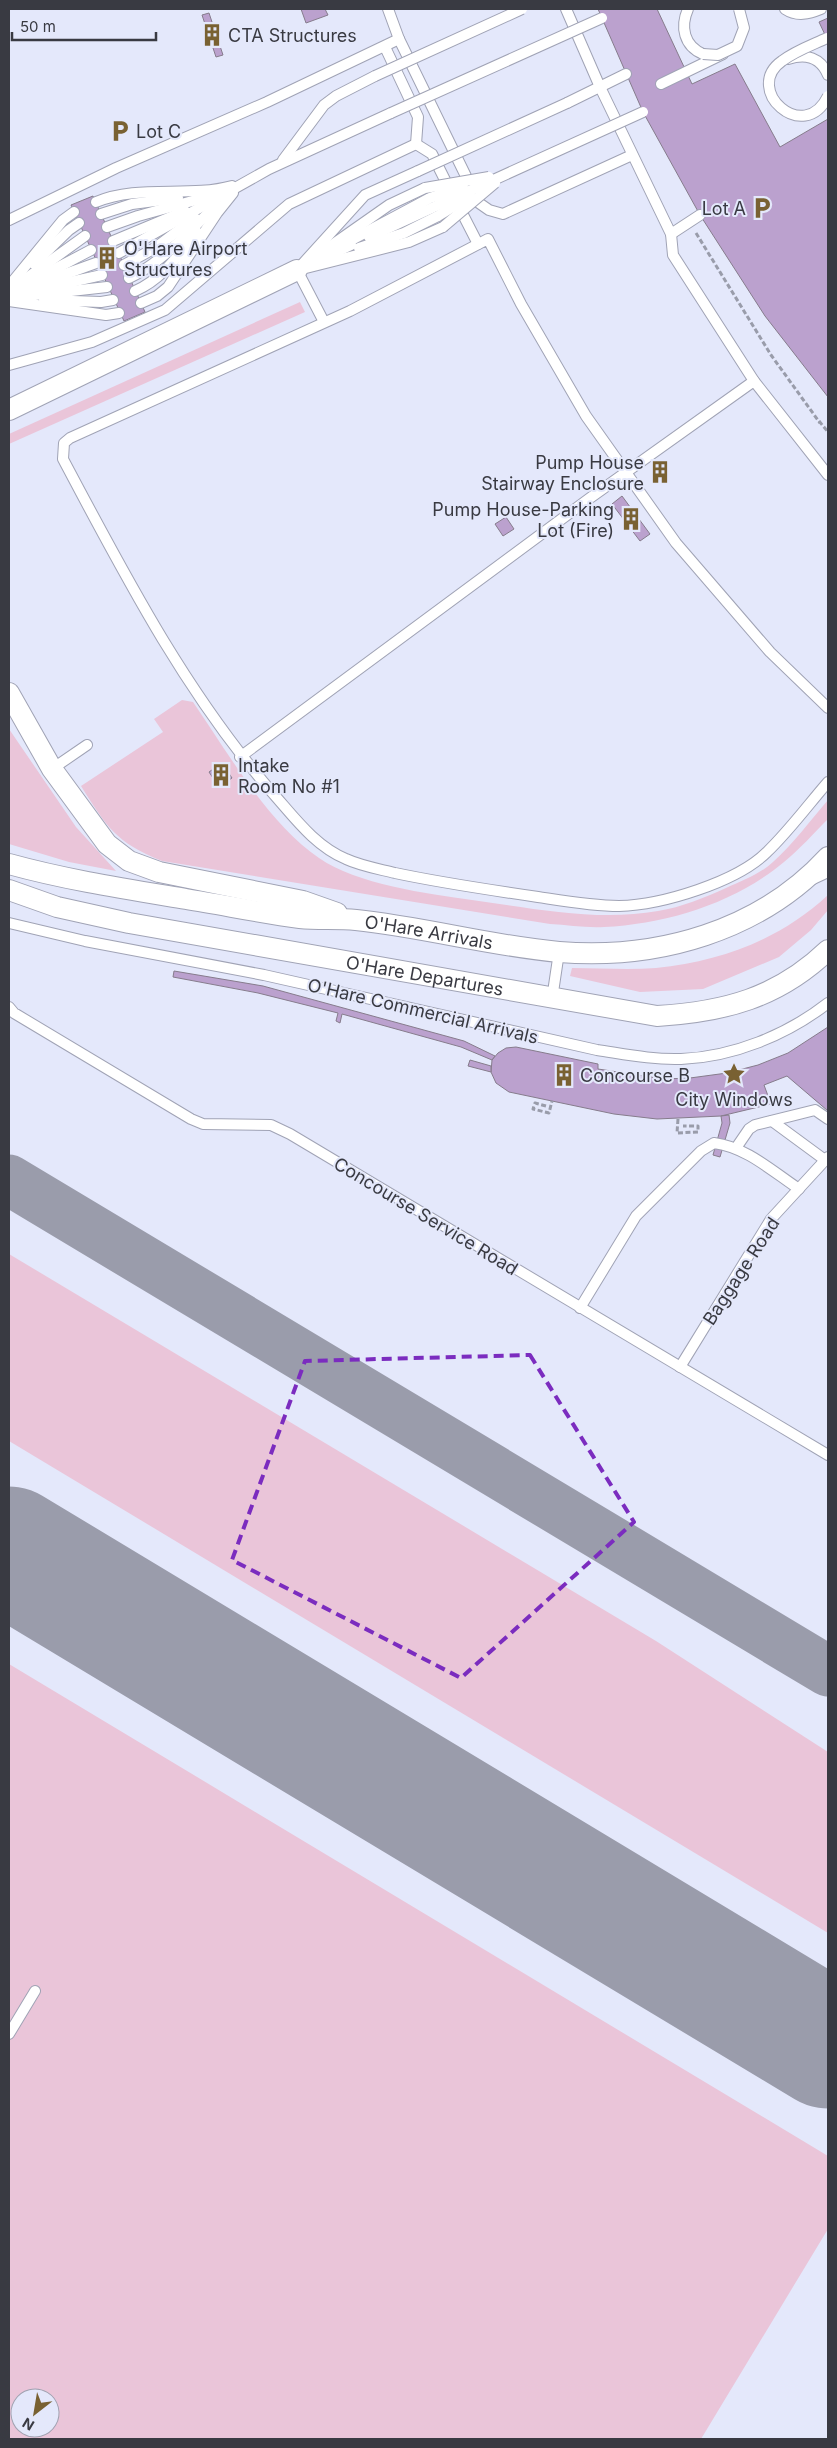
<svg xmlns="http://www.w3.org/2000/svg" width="837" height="2448" font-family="Inter,sans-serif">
<rect width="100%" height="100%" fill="#e4e8fb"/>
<!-- green -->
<g fill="#eac5d9" fill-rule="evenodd">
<path d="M300 302 305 312 9 444V434Z"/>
<path d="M182 700 193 702C228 753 268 823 319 858 356 884 428 894 472 900 533 908 597 922 658 911 682 907 704 898 726 888 742 881 760 874 773 862 793 844 810 821 828 800V819C814 833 800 849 784 862 735 903 667 924 604 927 586 928 568 925 550 924L162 861C115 842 107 827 81 786L163 732 154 719Z"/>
<path d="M9 729 76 827 116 871 69 862 9 844Z"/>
<path d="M828 895V910L811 930 779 957 703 989 640 992 570 976 572 968C599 968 628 970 656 968 722 961 779 940 828 895Z"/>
<path d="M9 1254 656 1641 828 1752V1933L9 1441Z"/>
<path d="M9 1664 828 2156V2229L701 2439H9ZM20 2398H50V2428H20Z"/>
</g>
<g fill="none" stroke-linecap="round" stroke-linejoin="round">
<!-- taxiway -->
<path stroke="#9a9cab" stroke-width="51" d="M9 1180 828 1671"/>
<!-- runway -->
<path stroke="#9a9cab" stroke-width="129" d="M9 1551 828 2044"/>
</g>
<!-- building -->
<g fill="#bba1ce" stroke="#867c8c">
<path d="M301 9H325L328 15 306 23Z"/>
<path d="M598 9H657L692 84 735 64 780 147 828 119V397L765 316 700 215 643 112Z"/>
<path d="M209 13 223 55 216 57 202 15Z"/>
<path d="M828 18V41L819 22Z"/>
<path d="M93 196 145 312 124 321 71 205Z"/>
<path d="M666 465 669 468 655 479 652 475Z"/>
<path d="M622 496 650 534 640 541 612 504Z"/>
<path d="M506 517 514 529 503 536 495 524Z"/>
<path d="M222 763 232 778 219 787 209 772Z"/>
<path d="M174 971 263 986 464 1041 495 1056 492 1060 461 1047 342 1014 340 1023 336 1021 338 1013 258 993 173 977Z"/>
<path d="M828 1027V1111L787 1076 764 1085 771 1104 721 1116 657 1119 614 1114 509 1092 496 1083 491 1072 492 1060 498 1053 506 1048 516 1047 598 1064V1069L664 1079 690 1078 727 1073 758 1065 788 1053Z"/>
<path d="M470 1060 491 1066V1072L468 1066Z"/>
<path d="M729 1115 730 1123 720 1157 713 1155 722 1123 721 1116Z"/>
</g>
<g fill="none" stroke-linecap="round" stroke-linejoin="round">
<defs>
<g id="service">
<path d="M388 9 399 39 479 203 489 210 503 214 632 155"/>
<path d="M566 9 600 87 671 234 673 255 754 381"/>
<path d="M688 9C680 27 684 46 703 54"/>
<path d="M785 9C797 17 809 14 821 9"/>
<path d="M385 47 418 117 416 144"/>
<path d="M788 59C806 53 821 58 828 75"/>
<path d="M661 84 723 54"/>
<path d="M567 103 626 74"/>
<path d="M416 144 432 154 451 192"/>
<path d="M283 160 324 105 336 96 375 76"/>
<path d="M96 202C138 184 188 198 232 186"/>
<path d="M458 205 478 244"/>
<path d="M101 214 132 204 178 198"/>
<path d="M9 220 116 168 267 102 399 39"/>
<path d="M107 227 138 216 214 195"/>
<path d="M671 234 700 215"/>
<path d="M369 237 434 207"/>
<path d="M113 241 185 211"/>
<path d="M342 245 430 198"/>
<path d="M359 248 404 233 438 216"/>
<path d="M119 253 269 169 391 113"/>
<path d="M312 259 389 205 425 188"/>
<path d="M321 259 351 245"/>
<path d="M34 264 69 230 79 223"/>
<path d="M124 265 155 248 195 218"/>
<path d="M297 270 365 195 418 171"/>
<path d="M297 270 324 322"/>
<path d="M298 270 409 242 443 227"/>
<path d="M129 278C164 262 189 230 217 205"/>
<path d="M34 280 91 250"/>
<path d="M9 286 63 220 74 212"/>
<path d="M13 288 85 236"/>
<path d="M39 289 102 275"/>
<path d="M135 291C163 279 179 254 197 232"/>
<path d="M13 293 96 263"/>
<path d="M17 297 107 287"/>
<path d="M44 300 101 302 113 300"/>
<path d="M9 301 106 315 119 313"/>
<path d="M141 303 157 296 168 287 217 213 233 193"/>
<path d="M9 365 92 342 165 310 289 204 416 144"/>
<path d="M828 708 770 652 676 543 586 416 521 304 488 239 350 311 70 438 64 443 63 459C126 578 188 697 277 798 297 821 317 847 346 859 361 866 379 869 395 873 442 883 490 890 538 897 564 901 592 906 619 906 662 905 737 882 767 852 789 831 808 805 828 782"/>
<path d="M240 757 590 498 754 381 828 475"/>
<path d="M52 769 87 745"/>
<path d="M813 879 828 872"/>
<path d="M9 923 85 941 264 975 597 1050C624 1054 653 1060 681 1059 733 1057 787 1035 828 1003"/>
<path d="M552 999 559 952"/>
<path d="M9 1007 14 1013 191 1119 203 1124 271 1125 290 1134 828 1455"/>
<path d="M772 1121 825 1160"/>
<path d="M736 1148 749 1129 755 1125 815 1110 828 1119"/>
<path d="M580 1308 636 1216 701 1151 714 1143C746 1147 772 1171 799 1189"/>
<path d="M680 1367 771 1219 828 1157"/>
<path d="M9 2034 35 1991"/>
</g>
<g id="minor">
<path d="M9 410 297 270"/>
<path d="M9 693 52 769 107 844 129 861 159 872 303 901 337 913"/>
<path id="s1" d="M9 864C67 880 126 889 186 899 224 905 262 913 300 918 318 920 337 918 356 920 424 927 491 946 559 952 658 960 760 931 828 857"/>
<path id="s2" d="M9 890 57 907 129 923 657 1016C724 1012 778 998 828 950"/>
</g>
</defs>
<!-- service casing -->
<use href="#service" stroke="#a0a3b5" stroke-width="12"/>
<!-- minor casing -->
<use href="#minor" stroke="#a0a3b5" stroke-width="22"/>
<!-- path -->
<g stroke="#999caa" stroke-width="3" stroke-dasharray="5 2.5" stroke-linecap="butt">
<path d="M696 233 771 355 820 423"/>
<path d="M819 421 828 432"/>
<path d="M546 1106 535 1103 533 1109 549 1113 552 1101"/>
<path d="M678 1119 677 1133 698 1132V1126H683"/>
</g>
<!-- service -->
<use href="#service" stroke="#fff" stroke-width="10"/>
<!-- minor -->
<use href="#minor" stroke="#fff" stroke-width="20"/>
<defs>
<g id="service-bridge">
<path d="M827 38C812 45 795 51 782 61 742 89 804 146 828 96"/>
<path d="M703 54 718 55 737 46 744 28 739 9"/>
<path d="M375 76 522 9"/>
<path d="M391 113 602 18"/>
<path d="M418 171 567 103"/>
<path d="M425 188 489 177"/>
<path d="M430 198 463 187"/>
<path d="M434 207 643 112"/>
<path d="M438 216 470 196"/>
<path d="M443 227 495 183"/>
</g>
</defs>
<!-- service-bridge casing -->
<use href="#service-bridge" stroke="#a0a3b5" stroke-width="12" stroke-linecap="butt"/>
<!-- service-bridge -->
<use href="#service-bridge" stroke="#fff" stroke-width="10"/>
</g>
<!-- marked area -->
<path fill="none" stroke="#7b2cbf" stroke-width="4" stroke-dasharray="10 6" stroke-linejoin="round" d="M530 1355 634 1522 461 1678 232 1560 305 1361Z"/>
<!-- icons -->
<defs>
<symbol id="building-bare" viewBox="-9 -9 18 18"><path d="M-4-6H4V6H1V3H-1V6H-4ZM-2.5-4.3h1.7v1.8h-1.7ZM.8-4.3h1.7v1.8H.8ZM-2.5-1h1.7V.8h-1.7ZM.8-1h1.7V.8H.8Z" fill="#796132" stroke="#e4e8fb" stroke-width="2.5" paint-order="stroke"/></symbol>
<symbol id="parking-bare" viewBox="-9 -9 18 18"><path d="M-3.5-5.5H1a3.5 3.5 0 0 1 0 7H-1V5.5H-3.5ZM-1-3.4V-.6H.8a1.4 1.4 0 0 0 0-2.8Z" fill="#796132" stroke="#e4e8fb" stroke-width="2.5" paint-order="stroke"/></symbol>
<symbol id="sight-bare" viewBox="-9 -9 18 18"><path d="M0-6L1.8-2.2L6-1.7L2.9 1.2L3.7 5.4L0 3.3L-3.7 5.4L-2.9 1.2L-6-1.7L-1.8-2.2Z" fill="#796132" stroke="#e4e8fb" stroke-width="2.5" paint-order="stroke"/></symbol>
</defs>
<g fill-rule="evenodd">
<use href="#building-bare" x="196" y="19" width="32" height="32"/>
<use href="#parking-bare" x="104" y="115" width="32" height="32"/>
<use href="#parking-bare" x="746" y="192" width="32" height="32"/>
<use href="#building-bare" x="91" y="242" width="32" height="32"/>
<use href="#building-bare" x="644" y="456" width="32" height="32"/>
<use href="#building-bare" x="615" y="503" width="32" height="32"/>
<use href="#building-bare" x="205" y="759" width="32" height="32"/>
<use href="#sight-bare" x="718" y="1058" width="32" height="32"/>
<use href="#building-bare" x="548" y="1059" width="32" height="32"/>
</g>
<g text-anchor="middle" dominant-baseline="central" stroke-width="4" stroke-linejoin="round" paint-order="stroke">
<!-- poi labels -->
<g font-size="18" fill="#393a42" stroke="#e4e8fb" text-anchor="start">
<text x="228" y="35">CTA Structures</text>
<text x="136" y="131">Lot C</text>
<text x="746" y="208" text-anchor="end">Lot A</text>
<text x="124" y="248">O'Hare Airport<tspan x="124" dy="21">Structures</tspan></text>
<text x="644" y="462" text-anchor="end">Pump House<tspan x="644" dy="21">Stairway Enclosure</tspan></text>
<text x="614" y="509" text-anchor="end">Pump House-Parking<tspan x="614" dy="21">Lot (Fire)</tspan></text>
<text x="238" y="765">Intake<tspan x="238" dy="21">Room No #1</tspan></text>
<text x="580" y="1075">Concourse B</text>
<text x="734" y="1099" text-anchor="middle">City Windows</text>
</g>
<!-- street labels -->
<g font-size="18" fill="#393a42" stroke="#e4e8fb">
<text stroke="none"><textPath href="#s1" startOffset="426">O'Hare Arrivals</textPath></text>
<text stroke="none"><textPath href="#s2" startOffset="425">O'Hare Departures</textPath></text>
<text transform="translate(423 1011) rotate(13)">O'Hare Commercial Arrivals</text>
<text transform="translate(426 1216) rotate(31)">Concourse Service Road</text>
<text transform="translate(741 1271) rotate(-57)">Baggage Road</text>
</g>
</g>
<!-- border -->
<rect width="837" height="2448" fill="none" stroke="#393a42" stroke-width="20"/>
<!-- north arrow -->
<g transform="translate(35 2413) rotate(211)"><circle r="24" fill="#e4e8fb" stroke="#a0a2b1"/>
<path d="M0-4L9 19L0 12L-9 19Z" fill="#796132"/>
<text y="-8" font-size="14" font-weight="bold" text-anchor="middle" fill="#393a42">N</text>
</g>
<!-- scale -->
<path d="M12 32v8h144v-8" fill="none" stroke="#393a42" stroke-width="2.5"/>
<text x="20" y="32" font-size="15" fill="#393a42" stroke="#e4e8fb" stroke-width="4" paint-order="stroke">50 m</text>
</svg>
